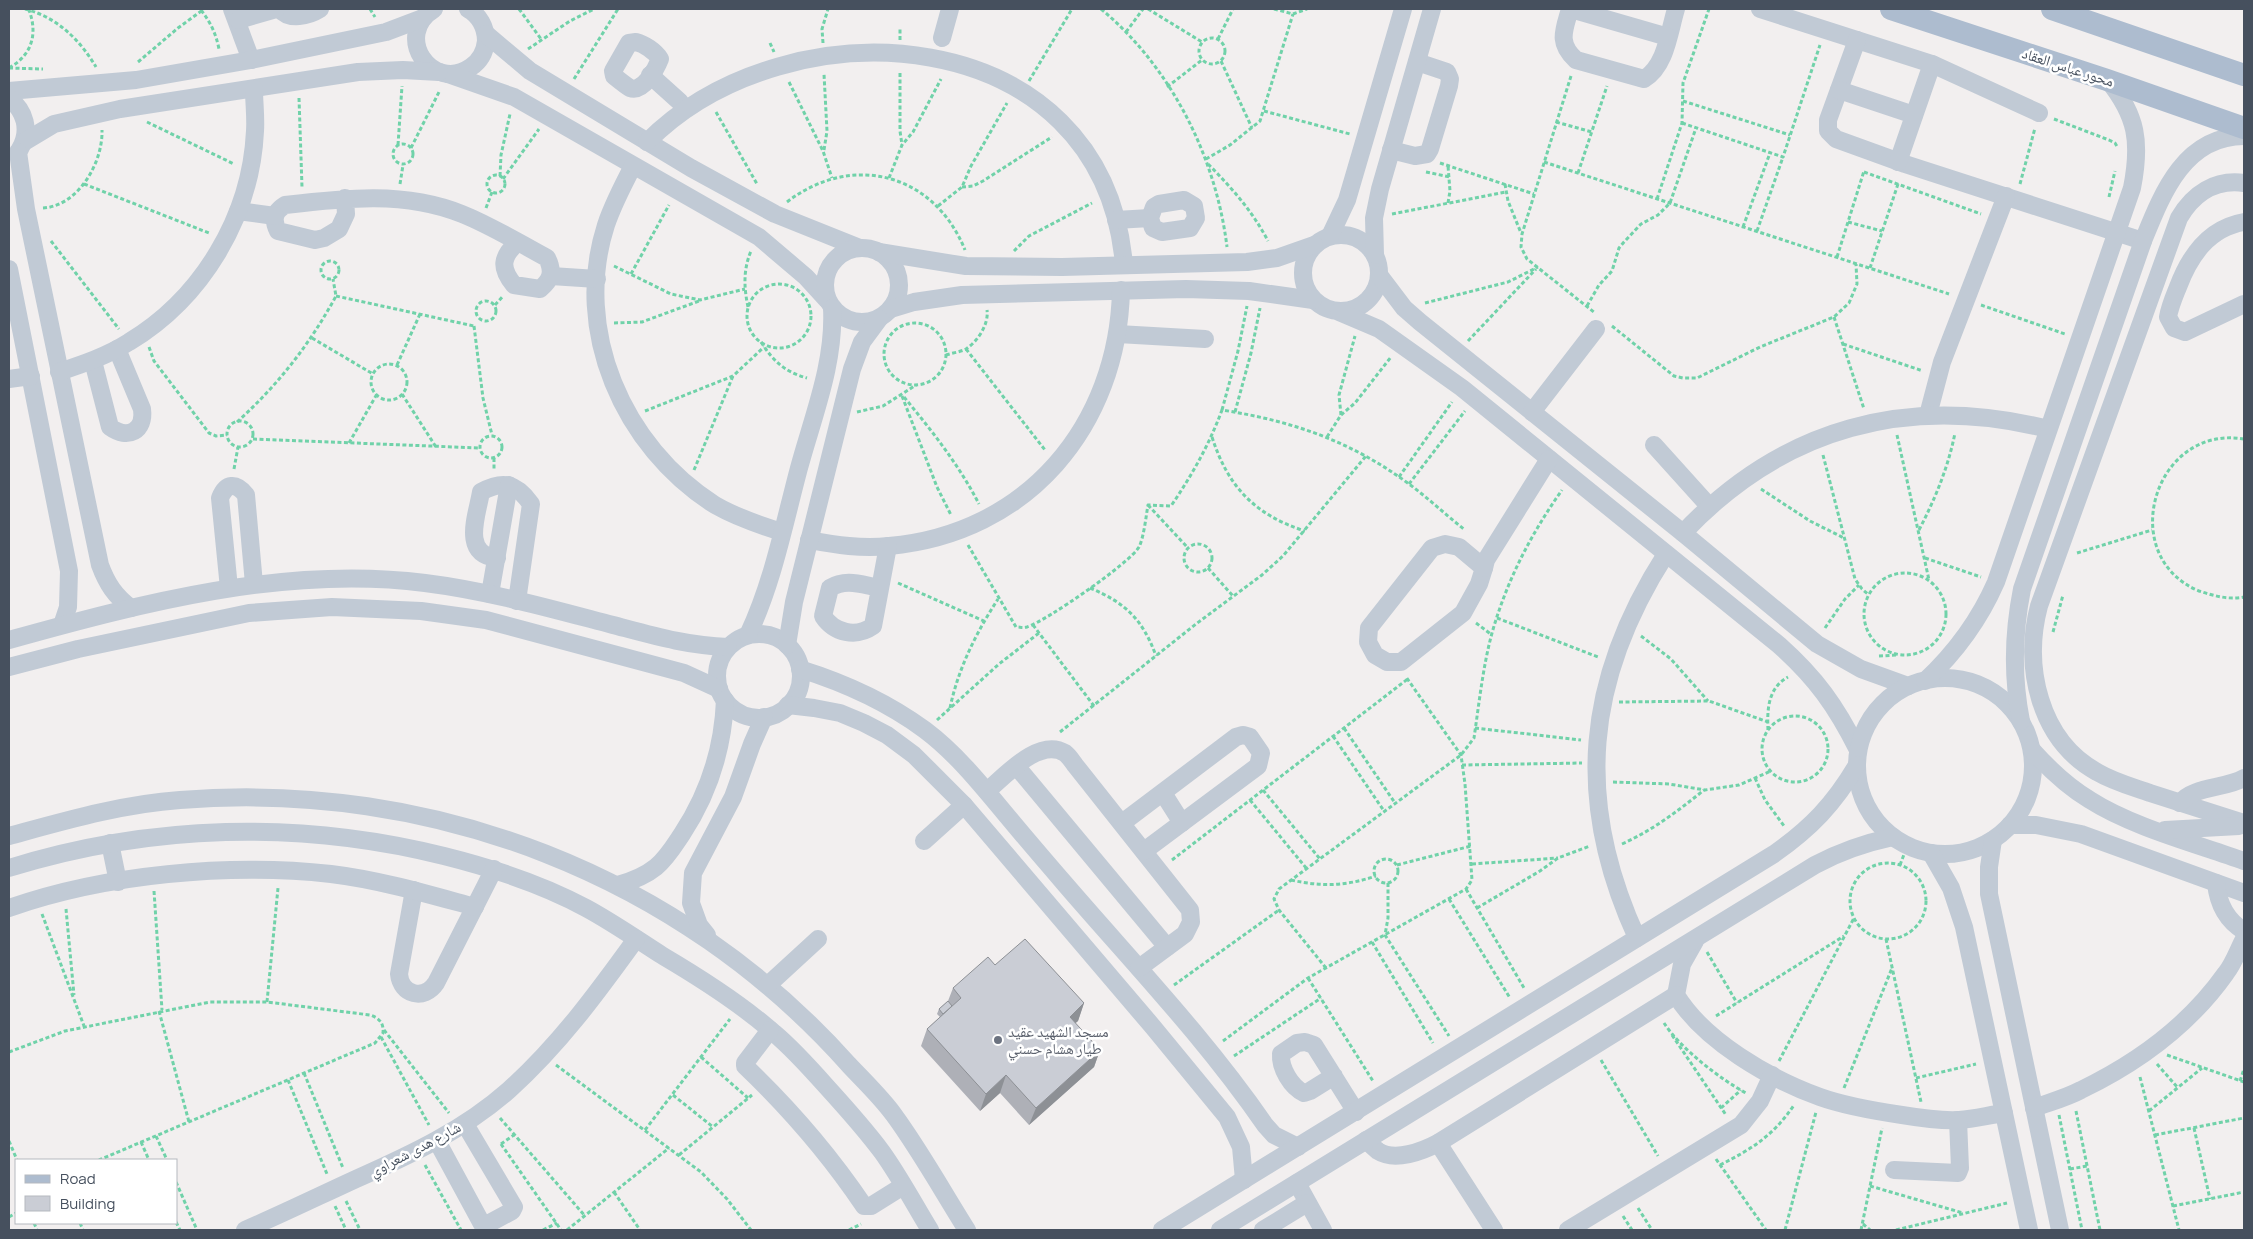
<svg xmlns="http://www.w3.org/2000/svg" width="2253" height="1239" font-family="Manrope,'Noto Naskh Arabic',sans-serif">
<rect width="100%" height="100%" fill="#f2efef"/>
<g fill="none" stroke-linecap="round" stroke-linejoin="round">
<!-- path -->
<g stroke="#70d2a9" stroke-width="3" stroke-dasharray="4 2.5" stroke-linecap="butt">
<path d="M25 9C57 17 80 40 96 67"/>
<path d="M370 9 375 17"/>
<path d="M519 9 541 39"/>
<path d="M1101 9C1171 67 1216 157 1227 247"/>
<path d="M1148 9 1202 42"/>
<path d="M1274 9 1293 14 1307 9"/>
<path d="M201 10C211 23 216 34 219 49"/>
<path d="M1126 32 1143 9"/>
<circle cx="1212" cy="51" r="13"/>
<path d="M1218 39 1233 9"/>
<path d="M900 40V29"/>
<path d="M770 43 774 52"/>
<path d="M823 43 822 29 828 9"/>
<path d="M528 49 570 21 594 9"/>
<path d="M1221 61 1252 128"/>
<path d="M138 62 178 28 204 9"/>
<path d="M9 68 43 69"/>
<path d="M9 68C32 55 38 34 29 10"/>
<path d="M900 73V131L902 145"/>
<path d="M1571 76 1522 234 1521 247 1527 259 1595 313"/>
<path d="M574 79 618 9"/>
<path d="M1029 81 1072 9"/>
<path d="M789 82 823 151 832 178"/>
<path d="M1167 87 1202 60"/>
<path d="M299 98 302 187"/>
<path d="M1683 101 1790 135"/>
<path d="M1264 111 1350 134"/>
<path d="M716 112 757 184"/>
<path d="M2054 119 2109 140 2115 143 2118 148"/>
<path d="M147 122 234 164"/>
<path d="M1556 122 1592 132"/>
<path d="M1682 123 1783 157 1820 45"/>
<circle cx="403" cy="154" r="10"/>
<path d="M398 145 402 86"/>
<path d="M411 148 440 90"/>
<path d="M824 150 827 131 824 74"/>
<path d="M1206 159 1230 145 1260 121 1293 14"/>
<path d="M1544 162 1949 294"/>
<path d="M1440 163 1534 194"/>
<path d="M1208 164C1232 188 1253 212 1268 241"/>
<path d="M1426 172 1450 177"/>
<path d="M1864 172 1981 214"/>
<path d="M1578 173 1607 86"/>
<circle cx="496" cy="184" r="9"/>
<path d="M500 176 501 155 510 114"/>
<path d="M889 178 902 145 913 132 941 79"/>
<path d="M503 179 539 129"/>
<path d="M84 184 209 233"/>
<path d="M400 184 403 165"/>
<path d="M1505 184 1508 201 1521 233"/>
<path d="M2020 184 2035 128"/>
<path d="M962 187 973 186 983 181 1052 137"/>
<path d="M2109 197 2115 171"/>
<path d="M1657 199 1682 123 1683 83 1709 9"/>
<path d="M787 202C852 152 934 173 965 250"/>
<path d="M1448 203 1450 191 1448 166"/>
<path d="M938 206 962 187 971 166 1007 103"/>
<path d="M43 208C78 206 103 163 102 130"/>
<path d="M486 208 492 192"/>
<path d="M1392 214 1506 192"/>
<path d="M1848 222 1882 231"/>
<path d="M1743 227 1770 153"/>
<path d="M1757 231 1783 157"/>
<path d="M51 241 119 329"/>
<path d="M1014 251 1029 236 1092 203"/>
<path d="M1837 257 1864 171"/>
<circle cx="330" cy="270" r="9"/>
<path d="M614 266 671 294 700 300 745 289"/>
<path d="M1870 268 1898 184"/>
<path d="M631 274 669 205"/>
<circle cx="779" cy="316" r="32"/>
<path d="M336 296 474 326"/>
<circle cx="486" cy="311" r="10"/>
<path d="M1425 303 1508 282 1538 267"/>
<path d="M495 305 503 296"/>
<path d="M1981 305 2065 334"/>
<path d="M1587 306 1599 285 1612 271 1619 248 1624 242 1641 224 1658 215 1670 203 1696 128"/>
<path d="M748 307C744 288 743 270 751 251"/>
<path d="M1834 317 1864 409"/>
<path d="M614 323 642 322 699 301"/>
<circle cx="915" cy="354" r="31"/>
<path d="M474 326 483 398 492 435"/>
<path d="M1612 326 1674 376 1683 378H1697L1760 347 1834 317 1849 303 1857 284 1856 264"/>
<path d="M312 338 373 374"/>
<path d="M1468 341 1536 269"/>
<path d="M761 342C773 361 785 372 807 378"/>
<path d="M1843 344 1923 371"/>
<path d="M149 347 154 361 209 433 216 436 227 435"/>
<path d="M966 349 1045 450"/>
<path d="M946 355C952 353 960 352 966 349 978 341 989 324 987 310"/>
<circle cx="389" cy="382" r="18"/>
<path d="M397 365 420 314"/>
<path d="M402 394 436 447"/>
<path d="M902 396 937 487 951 515"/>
<path d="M904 397C932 431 959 465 979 504"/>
<path d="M1222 410 1238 351 1247 306"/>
<path d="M645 411 733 376 764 347"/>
<path d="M857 412 883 406 916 385"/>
<path d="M1235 412 1251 353 1260 308"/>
<path d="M1341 415 1339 395 1355 336"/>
<circle cx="240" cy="434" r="13"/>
<path d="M237 422C278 385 310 344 336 296L333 279"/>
<path d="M1897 435 1929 580"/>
<circle cx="491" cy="447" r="11"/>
<path d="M1212 437C1228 487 1255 515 1305 531"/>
<path d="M1327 437 1341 415 1355 403 1391 357"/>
<path d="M253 439 480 448"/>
<path d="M2244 439C2154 424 2115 556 2199 591 2214 596 2229 600 2244 597"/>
<path d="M349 443 377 394"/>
<path d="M1823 455 1855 579 1862 589 1869 595"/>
<path d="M494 458V470"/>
<path d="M234 469 238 447"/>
<path d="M694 470 733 376"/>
<path d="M1399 477 1452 402"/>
<path d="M1409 484 1465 411"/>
<path d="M1761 489 1810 521 1844 538"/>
<path d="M1148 505 1188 548"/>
<path d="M1919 530C1935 499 1948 468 1955 433"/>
<circle cx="1198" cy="558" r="14"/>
<path d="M968 545 1016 627C1020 627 1023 628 1027 627 1046 621 1130 563 1139 547 1144 537 1146 516 1148 505L1171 506C1192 475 1209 445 1222 410 1292 421 1351 441 1409 484 1428 498 1446 515 1465 530"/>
<path d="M2077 553 2152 530"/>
<path d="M1925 558 1981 577"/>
<path d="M1208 568 1233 596"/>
<circle cx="1905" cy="614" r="41"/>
<path d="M898 583 984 621"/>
<path d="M1090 588C1126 603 1143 620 1156 656"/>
<path d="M1497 618 1598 657"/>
<path d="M1476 623 1492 635"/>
<path d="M1033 625 1094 706"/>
<path d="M1825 628 1845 599 1859 585"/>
<path d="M2053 632 2063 595"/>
<path d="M1641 636 1671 659 1708 701"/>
<path d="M1879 656 1898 655"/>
<path d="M1619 702 1709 701 1768 722"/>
<path d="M950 708C958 669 976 633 998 599"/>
<circle cx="1795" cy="749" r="33"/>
<path d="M937 720 999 664 1039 633"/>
<path d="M1344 728 1395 803"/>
<path d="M1475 728 1581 740"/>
<path d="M1768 730C1767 709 1768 688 1788 677"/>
<path d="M1060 732 1196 624 1262 575 1283 556 1366 456"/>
<path d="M1333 736 1384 811"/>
<path d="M1462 765 1582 763"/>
<path d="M1755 778 1765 800 1784 826"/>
<path d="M1613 782 1669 784 1705 790 1739 785 1771 771"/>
<path d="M1263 790 1320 859"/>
<path d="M1250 800 1307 869"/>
<path d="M1622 844C1653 830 1678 811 1704 790"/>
<circle cx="1386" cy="871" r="12"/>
<path d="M1172 860 1409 678"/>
<circle cx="1888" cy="901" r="38"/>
<path d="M1472 864 1558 858"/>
<path d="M1397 865 1471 846"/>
<path d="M1900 865 1906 849"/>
<path d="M1291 880C1322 887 1346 886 1376 876"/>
<path d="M1388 883V918L1385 935 1449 1036"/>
<path d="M1466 889 1524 988"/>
<path d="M154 891 162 1010"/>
<path d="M1449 899 1510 998"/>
<path d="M1477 908 1540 871 1558 858 1590 846"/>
<path d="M66 909 74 995"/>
<path d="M42 914 84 1026"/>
<path d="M1886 939 1921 1102"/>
<path d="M1372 942 1433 1043"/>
<path d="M1707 952 1737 1003"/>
<path d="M1326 968 1279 910 1274 899 1279 889 1461 755 1474 738C1479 704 1483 666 1492 633 1507 580 1531 534 1562 490"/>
<path d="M1308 978 1373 1081"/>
<path d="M1174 985 1279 910"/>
<path d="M267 1002 278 888"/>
<path d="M159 1011 189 1122"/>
<path d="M1716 1016 1844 936"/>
<path d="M1664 1023C1680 1048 1720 1079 1746 1093"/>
<path d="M384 1030 449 1113"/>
<path d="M1672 1035 1726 1115"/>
<path d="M381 1037 429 1125"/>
<path d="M1223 1041 1308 978 1466 889 1472 880 1465 784 1461 755 1406 677"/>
<path d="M9 1052 65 1031 210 1002H267L370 1015C379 1018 384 1023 383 1033L375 1043 99 1160"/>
<path d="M2167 1055 2244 1082"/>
<path d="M1234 1056 1321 998"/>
<path d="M701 1057 748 1098"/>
<path d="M1601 1060 1658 1156"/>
<path d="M1779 1061 1854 918"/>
<path d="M2157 1064 2178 1088"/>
<path d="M556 1065 701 1172 727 1199 751 1230"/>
<path d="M304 1073 343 1168"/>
<path d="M2140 1077 2179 1230"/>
<path d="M1916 1078 1976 1064"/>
<path d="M288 1080 327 1174"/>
<path d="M2240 1081 2244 1069"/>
<path d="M1844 1088 1892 968"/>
<path d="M673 1095 713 1127"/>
<path d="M1721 1108 1741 1090"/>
<path d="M2076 1111 2100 1230"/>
<path d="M2149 1111 2202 1068"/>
<path d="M2059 1115 2082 1230"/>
<path d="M500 1118 585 1216"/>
<path d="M2194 1128 2210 1199"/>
<path d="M645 1130 730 1019"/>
<path d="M2155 1135 2244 1118"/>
<path d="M156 1136 167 1160"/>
<path d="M9 1141 17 1160"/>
<path d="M141 1142 149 1160"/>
<path d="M501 1144 561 1230"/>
<path d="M501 1144 514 1135"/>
<path d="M679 1155 752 1095"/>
<path d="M1716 1159 1766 1230"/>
<path d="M425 1165 461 1230"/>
<path d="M1720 1165C1752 1149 1774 1135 1794 1105"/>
<path d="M2070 1169 2087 1166"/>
<path d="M176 1182 197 1230"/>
<path d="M1870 1186 1963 1213"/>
<path d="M614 1192 640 1230"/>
<path d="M346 1201 360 1230"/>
<path d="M335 1206 346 1230"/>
<path d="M2173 1206 2244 1192"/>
<path d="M1638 1208 1652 1230"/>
<path d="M1623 1216 1632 1230"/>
<path d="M9 1217 16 1213"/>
<path d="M176 1222 180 1230"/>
<path d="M34 1223 37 1230"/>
<path d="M80 1223 83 1230"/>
<path d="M1863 1224 1870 1230"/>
<path d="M543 1230 557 1223"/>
<path d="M567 1230 669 1148"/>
<path d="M849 1230 861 1224"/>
<path d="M1785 1230 1816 1112"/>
<path d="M1861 1230 1882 1128"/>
<path d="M1896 1230 2007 1203"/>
</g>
<!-- minor -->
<g stroke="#c1cad5" stroke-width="18">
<path d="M232 9 251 60"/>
<path d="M280 9C289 21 309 16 320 9"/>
<path d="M434 9C392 35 432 94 471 67 480 61 485 51 486 41 486 27 479 15 468 9"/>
<path d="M1570 9C1564 30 1557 43 1576 60L1644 79C1666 66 1669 32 1676 9"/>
<path d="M1571 9 1668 37"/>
<path d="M1760 9 1932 64 2039 113"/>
<path d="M238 20 276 9"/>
<path d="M486 34 530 71 691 168 775 214 860 248"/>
<path d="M942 38 950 9"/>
<path d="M1857 40 1828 120V131L1836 139 1905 164 2143 241"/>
<path d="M636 42C644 44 655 51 660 59 656 69 643 93 630 88 625 85 619 80 614 76L613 71 629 43Z"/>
<path d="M448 74 514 97 759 237 806 277 827 300"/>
<path d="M650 75 680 102"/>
<path d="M1839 90 1914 115"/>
<path d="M9 91 136 80 251 60 386 32 423 18"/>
<path d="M9 98C25 111 31 130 20 149"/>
<path d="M24 142 54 124 120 109 358 72 403 70 439 72"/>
<path d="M647 142C788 0 1103 18 1124 265"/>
<path d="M1391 150 1415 156 1427 154 1430 149 1449 86 1450 79 1447 72 1417 62"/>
<path d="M18 152 26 209 100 565C107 584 115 596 131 608"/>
<path d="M1898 162 1932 64"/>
<path d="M633 166C623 185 613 204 606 225 572 330 623 447 715 505 736 517 759 525 782 532"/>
<path d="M2244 183C2215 179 2193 194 2179 218L2039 606C2023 666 2039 740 2097 772 2114 782 2133 787 2150 793 2182 803 2213 813 2244 823"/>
<path d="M345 198 346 214 339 229 324 238 315 240 278 231C272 219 274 212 285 205 345 198 405 191 462 214 492 226 519 243 547 258 554 272 551 280 540 289L514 285C500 268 501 257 518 242"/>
<path d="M1184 200 1194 206 1196 218 1190 228 1162 232 1153 228 1150 218 1154 207 1159 204Z"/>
<path d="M238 211 275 216"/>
<path d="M1116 220 1150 218"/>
<path d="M2244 222C2209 228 2190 255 2178 287 2174 297 2170 306 2168 317L2174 328 2185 332 2244 304"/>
<circle cx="1341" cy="273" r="38"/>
<path d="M1330 236 1347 200 1403 9"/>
<circle cx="862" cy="285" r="37"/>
<path d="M879 252 966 266 1062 267 1247 262 1277 258 1314 245"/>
<path d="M1375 255 1374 218 1380 189 1432 9"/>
<path d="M9 269 69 571 68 607 62 625"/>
<path d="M1379 275 1404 308 1420 322 1683 533 1817 644 1861 669 1908 686"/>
<path d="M551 276 597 279"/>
<path d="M891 309 914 302 962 295 1186 289 1249 291 1313 300"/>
<path d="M1339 312 1379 329 1462 388 1779 645C1816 678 1836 706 1858 750"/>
<path d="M1118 334 1205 339"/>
<path d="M93 361 110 427C128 440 145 431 142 409L117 349"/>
<path d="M59 372C83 364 107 356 129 342 202 298 251 217 255 131 256 117 254 103 254 89"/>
<path d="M9 379 31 376"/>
<path d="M1532 412 1596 329"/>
<path d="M1928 415 1942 362 2006 196"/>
<path d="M1654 445 1709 506"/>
<path d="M1683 533C1783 427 1908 394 2048 429"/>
<path d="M809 540C836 545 862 549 889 546 1027 534 1118 426 1121 290"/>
<path d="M1445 544 1459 547 1484 568 1479 584 1463 613 1401 662H1387L1375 655 1368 642 1369 628 1432 548Z"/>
<path d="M497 558C461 554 477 516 481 492 503 480 516 483 531 504L517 601"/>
<path d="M1484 568 1486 560 1549 459"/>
<path d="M229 588 220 498C226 483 236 482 246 495L254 584"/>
<path d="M880 588C862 585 846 578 830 588L823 616C834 633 856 638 873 626L888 546"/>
<path d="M490 594 509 485"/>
<circle cx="759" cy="676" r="42"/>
<path d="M748 635C773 582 784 524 799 468 813 416 835 363 832 308"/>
<path d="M9 640C142 603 286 565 425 583 489 591 552 609 613 625 651 635 688 646 728 647"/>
<path d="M787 645 794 602 852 369 862 342 879 319"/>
<path d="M9 667 78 649 249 613 332 607 421 611 486 620 684 673 719 689"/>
<path d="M800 669C845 683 887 702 925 730 957 754 983 787 1008 817 1027 840 1046 862 1065 884 1133 963 1205 1038 1265 1125L1274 1135 1298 1147"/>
<circle cx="1945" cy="766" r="88"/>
<path d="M1925 681C1956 652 1979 621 1996 582L2132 188C2141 142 2137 116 2108 80"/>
<path d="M788 705 814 708 840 713 864 723 887 735 914 755 964 805 1153 1027 1227 1117 1241 1147 1244 1180"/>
<path d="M2021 721C2012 676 2013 634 2022 589L2143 241C2162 194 2184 136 2244 136"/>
<path d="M2032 750C2049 769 2068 787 2090 800 2132 827 2197 844 2244 861"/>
<path d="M1017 767 1167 947"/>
<path d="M987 791C1005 776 1039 737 1065 753 1069 756 1072 761 1075 765L1190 910 1191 922 1185 934 1139 968"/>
<path d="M1163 793 1182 823"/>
<path d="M2180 803C2193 786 2225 789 2244 778"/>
<path d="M1122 823 1236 737 1243 735 1250 737 1261 753 1258 766 1144 851"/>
<path d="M2010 825H2036L2081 834 2244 893"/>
<path d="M2165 830 2239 826"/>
<path d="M9 836C64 821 122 804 180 800 432 780 680 875 849 1065 864 1081 881 1097 894 1115 921 1152 943 1192 967 1230"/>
<path d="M1993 840 1989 867V894L2060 1230"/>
<path d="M924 841 964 805"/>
<path d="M110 843 118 882"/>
<path d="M1931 853 1951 888 1964 927 2029 1230"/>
<path d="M9 868C151 824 300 820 444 856 492 868 542 884 586 908 612 922 638 940 663 956 702 979 740 1003 774 1033 793 1049 810 1068 826 1086 846 1108 865 1129 882 1152 900 1177 914 1204 930 1230"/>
<path d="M2216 883C2218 904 2226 920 2244 931"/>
<path d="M618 885C632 881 645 876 656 867 667 858 674 846 682 834 709 793 723 749 725 700"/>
<path d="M414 890 399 974C401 995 424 1001 436 983L494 869"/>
<path d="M9 908C106 874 228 863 331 874 380 880 427 894 475 907"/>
<path d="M707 935 699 925 691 903 693 873 733 797 752 744 764 717"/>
<path d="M1637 938C1574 801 1585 680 1666 554"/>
<path d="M1695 941 1682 964 1676 995C1704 1041 1770 1079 1820 1097 1845 1106 1875 1111 1902 1115 1920 1118 1940 1121 1959 1120 1974 1119 1989 1115 2004 1113"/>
<path d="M768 985 818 939"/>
<path d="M770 1030 745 1063V1066C790 1109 829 1154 864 1206H871L903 1186"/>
<path d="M1334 1076 1310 1091 1304 1093C1291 1087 1280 1068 1281 1054L1297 1043 1305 1042 1314 1045 1356 1112"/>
<path d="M2034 1108C2050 1102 2066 1098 2081 1090 2137 1063 2190 1024 2226 973 2234 963 2238 950 2244 939"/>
<path d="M1366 1140C1370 1144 1374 1148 1378 1151 1395 1162 1423 1151 1438 1143L1676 995"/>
<path d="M437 1141 482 1224 486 1225 512 1211 514 1207 465 1124"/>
<path d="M1438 1143 1494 1230"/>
<path d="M1894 1170 1958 1173 1960 1168 1958 1120"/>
<path d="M1297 1183 1323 1230"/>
<path d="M245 1230C282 1214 319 1196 356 1179 410 1155 464 1130 509 1090 559 1045 597 993 636 939"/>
<path d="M1162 1230 1774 854C1811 828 1834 804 1857 765"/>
<path d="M1220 1230 1815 865C1841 851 1865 843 1893 837"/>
<path d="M1263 1230 1307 1203"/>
<path d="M1568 1230 1741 1125 1760 1101 1772 1075"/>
</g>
<!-- major -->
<g stroke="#adbccf" stroke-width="22">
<path d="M1891 9 2107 80 2244 128"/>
<path d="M2052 9 2244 75"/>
</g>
</g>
<!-- wall -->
<path fill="#aeb0b7" d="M995 965 1084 1003 1078 1021 1075 1023 1100 1050 1094 1067 1029 1125 1000 1093 980 1111 921 1046 927 1029 940 1017 937 1014 939 1009 948 1001 953 988Z"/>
<!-- shaded-wall -->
<g fill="#8d9095">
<path d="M1084 1003 1078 1021 1063 1034 1070 1017Z"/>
<path d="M1100 1050 1094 1067 1029 1125 1036 1108Z"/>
<path d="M1006 1075 1000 1093 980 1111 986 1094Z"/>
</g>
<!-- building -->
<g fill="#cacdd5" stroke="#8d9095">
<path d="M1025 939 1084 1003 1070 1017 1100 1050 1036 1108 1006 1075 986 1094 927 1029 961 998 953 988 988 957 995 965Z"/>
<path d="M948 1001 952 1006 943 1014 939 1009Z"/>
</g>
<!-- markers -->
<circle fill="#6b7280" stroke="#fff" stroke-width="2" cx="998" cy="1040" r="5"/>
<g text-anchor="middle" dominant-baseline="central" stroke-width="5" stroke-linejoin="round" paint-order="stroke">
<!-- street labels -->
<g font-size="15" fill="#46505e" stroke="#fff">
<text transform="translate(2068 67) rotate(18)">محور عباس العقاد</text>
<text transform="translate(415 1149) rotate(-28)">شارع هدى شعراوي</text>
</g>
<!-- worship labels -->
<g font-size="15" fill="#5b616d" stroke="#fff" text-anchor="start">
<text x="1008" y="1031">مسجد الشهيد عقيد<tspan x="1008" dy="17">طيار هشام حسني</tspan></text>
</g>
</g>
<!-- border -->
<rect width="2253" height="1239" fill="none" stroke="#46505e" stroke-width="20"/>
<!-- legend -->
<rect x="15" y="1159" width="162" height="65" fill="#ffffff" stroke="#b5b9bf"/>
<rect x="25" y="1175" width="25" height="8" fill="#adbccf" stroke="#b5b9bf"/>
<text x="60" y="1184" font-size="15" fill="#46505e">Road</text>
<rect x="25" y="1196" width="25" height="15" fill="#cacdd5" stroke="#b5b9bf"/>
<text x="60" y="1209" font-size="15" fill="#46505e">Building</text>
</svg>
